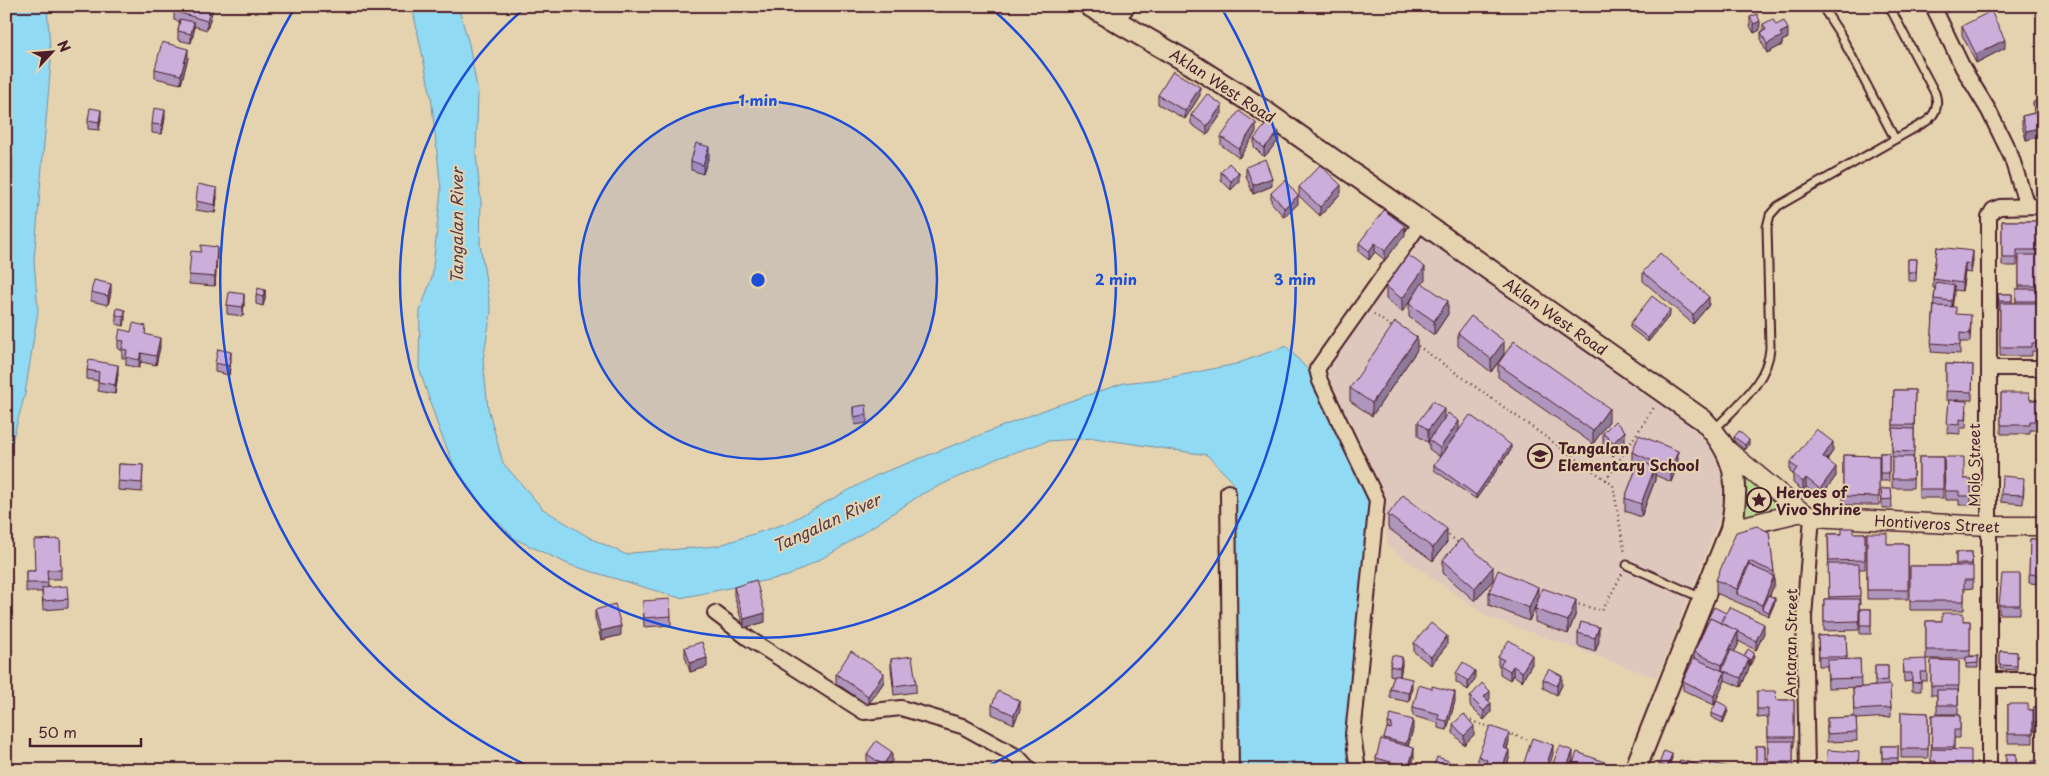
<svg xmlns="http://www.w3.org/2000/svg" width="2049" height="776" font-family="'Playpen Sans',sans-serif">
<rect width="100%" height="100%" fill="#e5d3b0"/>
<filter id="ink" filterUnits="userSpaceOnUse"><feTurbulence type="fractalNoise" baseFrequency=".02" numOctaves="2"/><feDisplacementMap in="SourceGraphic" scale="10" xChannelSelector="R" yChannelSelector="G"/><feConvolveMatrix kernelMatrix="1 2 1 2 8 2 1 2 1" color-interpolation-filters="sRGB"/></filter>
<g filter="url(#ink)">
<!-- built -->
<path fill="#dec8bd" d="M1421 233 1690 425 1708 444 1720 468 1724 494 1719 520 1657 678 1488 617 1388 547 1382 489 1324 369Z"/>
<!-- green -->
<path fill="#bad891" stroke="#827c5e" d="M1742 472 1785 508 1739 519Z"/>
<!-- water -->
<g fill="#91daf3" stroke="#758fa3">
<path d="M6 6H47L51 62 34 260 38 311 25 394 6 463V254L12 230 13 159 6 137Z"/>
<path d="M412 6H458L469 44 478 94 476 154 481 203 480 244 491 312 483 360 488 408 503 463 543 509 590 538 627 555 631 553 717 546 787 523 877 475 1052 407 1124 383 1168 378 1236 364 1286 346 1310 372 1361 474 1371 505 1346 734 1351 770H1238L1240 703 1232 481 1207 455 1094 438 1048 441 998 458 922 494 834 552 788 576 680 598 570 565 515 539 483 507 455 468 439 429 419 368 420 311 432 277 441 190 431 96Z"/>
</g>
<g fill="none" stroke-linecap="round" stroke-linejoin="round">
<defs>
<g id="service">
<path d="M1822 6 1840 34 1895 139"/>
<path d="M1714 430C1736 406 1768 382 1770 348L1767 227 1770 215 1778 206 1927 121C1936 114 1939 105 1935 93L1889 6"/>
<path d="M1627 565 1702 598"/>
</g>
<g id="minor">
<path d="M1933 6 1963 68 1989 111 2011 156 2027 206"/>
<path d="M1116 20 1128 6"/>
<path d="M1989 368H2043"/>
<path d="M1228 492 1231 770"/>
<path d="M715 613 748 638 864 712 901 708 962 726 1018 757 1030 770"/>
<path d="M1989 680H2043"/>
<path d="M1358 770 1353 735 1377 500 1320 381 1317 369 1422 221"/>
<path d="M1807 770 1804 617 1812 517"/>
<path d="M1989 770V217L1993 210 2000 207 2043 206"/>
</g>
<g id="tertiary">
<path d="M1725 448 1802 512 1812 517 1989 526H2043"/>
<path d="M1731 529 1802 512"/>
</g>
<path id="secondary" d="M1090 6 1191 64 1254 104 1703 420C1737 455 1740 484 1731 529L1635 770"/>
</defs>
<!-- service casing -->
<use href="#service" stroke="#4a1f2b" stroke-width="11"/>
<!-- minor casing -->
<use href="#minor" stroke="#4a1f2b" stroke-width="18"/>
<!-- tertiary casing -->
<use href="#tertiary" stroke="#4a1f2b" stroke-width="21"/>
<!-- secondary casing -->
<use href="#secondary" stroke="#4a1f2b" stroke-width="24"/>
<!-- path -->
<g stroke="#4a1f2b" stroke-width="2.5" stroke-dasharray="1 4" stroke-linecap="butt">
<path d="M1374 314 1393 328"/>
<path d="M1414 343 1613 485 1625 554"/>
<path d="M1606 480 1655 406"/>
<path d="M1445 532 1460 544"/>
<path d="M1574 603 1602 611 1622 574"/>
<path d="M1466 719 1492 728"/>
<path d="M1507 733 1532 741"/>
</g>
<!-- service -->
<use href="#service" stroke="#e5d3b0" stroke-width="7"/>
<!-- minor -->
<use href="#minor" stroke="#e5d3b0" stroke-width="14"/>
<!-- tertiary -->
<use href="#tertiary" stroke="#e5d3b0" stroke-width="18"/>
<!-- secondary -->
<use href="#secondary" stroke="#e5d3b0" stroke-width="20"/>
</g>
<!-- wall -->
<g fill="#af96bc" stroke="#4a1f2b">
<path d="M173 6H212V12L207 30 194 26V31L191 43 178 40V31L180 22 174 20V11L175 7Z"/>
<path d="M1750 17 1760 30 1754 33 1750 26Z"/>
<path d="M1763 24 1776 25 1788 38 1782 41V45L1767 53 1761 41V32L1763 31Z"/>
<path d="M1962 26 2005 48 1976 63 1962 35Z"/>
<path d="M188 58 181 84 155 78V69Z"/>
<path d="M1158 95H1200L1185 119 1158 104Z"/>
<path d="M2033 102 2043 103V136L2026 140 2022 125V116L2034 113Z"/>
<path d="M1222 113 1207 135 1191 124V115Z"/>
<path d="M165 118 162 134 152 133V124Z"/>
<path d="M101 119 99 130 88 129V120Z"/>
<path d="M1256 132 1239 158 1221 145V137Z"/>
<path d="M1254 139 1279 140 1264 157 1254 147Z"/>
<path d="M709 156 703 174 691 170V161Z"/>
<path d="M1246 167 1272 186 1253 194 1246 176Z"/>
<path d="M1221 172 1239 182 1231 190 1221 180Z"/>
<path d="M1299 187 1341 193 1320 216 1299 196Z"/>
<path d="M1271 193 1298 204 1284 217 1271 202Z"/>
<path d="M217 197 215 213 196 210V201Z"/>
<path d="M2002 221H2038V255H2041V245H2043V287H2040V295H2038L2039 351H2032V356H2000V310H1999L1998 294H2012V303H2016V289H2019V259H2017V266H2002Z"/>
<path d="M1405 235 1385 260 1375 252 1369 260 1359 252V243Z"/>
<path d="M1937 247 1973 260 1971 273 1965 272 1962 291 1954 290 1952 307 1956 314 1971 324 1970 342H1960V354L1931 352 1934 299 1935 288H1933V279Z"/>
<path d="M217 256 215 286 189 284V275Z"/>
<path d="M1908 259H1917L1916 281H1908Z"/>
<path d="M1643 272 1709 305 1693 324 1643 281Z"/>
<path d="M1425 280 1422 284 1448 314 1434 335 1409 317V304L1418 289 1402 312 1386 299V286Z"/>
<path d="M265 290V299L263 306 256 304V295Z"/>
<path d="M91 292H111L108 305 91 301Z"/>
<path d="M244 303 243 316 227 314V305Z"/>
<path d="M117 308 125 319 124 326 116 324V315Z"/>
<path d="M1670 315 1648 342 1630 328V324Z"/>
<rect x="2041" y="316" width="2" height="35"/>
<path d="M1458 333 1504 354 1491 372 1458 346Z"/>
<path d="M146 335 160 347 156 365 141 362 139 368 126 365V358H122V350L118 349V340Z"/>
<path d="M1417 350 1372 416 1350 401V388Z"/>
<path d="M231 361 229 375 215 372V363Z"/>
<path d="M1498 364 1609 421 1593 444 1498 377Z"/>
<path d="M1946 364 1973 365 1972 400H1956L1967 410 1966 428H1960V434L1947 433 1949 400H1946Z"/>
<path d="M87 370 118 374 115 394 98 391V381L87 379Z"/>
<path d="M1894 390H1915L1913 488H1892V451L1893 428Z"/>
<path d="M2001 393 2030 400H2043V430H2030V434H2001Z"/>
<path d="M853 407 867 414V423L855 425 853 415Z"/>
<path d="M1444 419 1459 430 1440 457 1429 449V443L1418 436V422Z"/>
<path d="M1603 433 1625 444 1613 456 1603 446Z"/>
<path d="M1734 437 1749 444 1745 450 1734 441Z"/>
<path d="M1511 450 1476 499 1434 470V465Z"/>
<path d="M1833 451 1827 460 1836 476 1820 498 1806 487 1803 491 1793 483V474L1790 472V463Z"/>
<path d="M1632 452 1678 464 1671 482 1655 475V480L1641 517 1625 511V498L1637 467 1632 465Z"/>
<rect x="1880" y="453" width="9" height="28"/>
<path d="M1843 455 1879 456V505H1843Z"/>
<rect x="1919" y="457" width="24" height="41"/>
<path d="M1944 457 1964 479H1971V505H1959V500H1945Z"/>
<path d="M119 464 143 465 142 492 118 490Z"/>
<path d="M2024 486 2023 504 2001 502V494Z"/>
<path d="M1881 489H1891L1892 508H1882Z"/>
<path d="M1388 515 1447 542 1433 561 1388 528Z"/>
<path d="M1769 532 1774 572V585L1770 595 1775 602 1769 616 1716 593V580Z"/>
<path d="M1865 533V569H1859L1860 605H1859V630L1824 631V599H1829L1828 534Z"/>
<path d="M1867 533 1887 544H1908V599H1867Z"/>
<path d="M60 539 61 579H47L48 587 68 599V608L43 610 42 592H26V571H34Z"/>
<path d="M2030 539H2043V584L2029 583Z"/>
<path d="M1956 552H1972L1973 588 1964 589V610H1910V566H1956Z"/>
<path d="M1443 560 1493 580 1475 601 1443 573Z"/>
<path d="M2020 574V614H1999V605Z"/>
<path d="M734 587 765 622 744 628 734 596Z"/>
<path d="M1489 592 1538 600 1529 621 1489 605Z"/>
<path d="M643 601 671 616V625L644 627Z"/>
<path d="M1535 609 1576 613 1568 634 1535 622Z"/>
<rect x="1860" y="609" width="11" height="25"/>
<path d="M595 610 621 635 601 640 595 618Z"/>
<path d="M1926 621H1970V656H1978V668H1966V659H1926Z"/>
<path d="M1581 622 1599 641 1595 652 1578 646V633Z"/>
<path d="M1706 622 1764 633 1756 650 1738 641V645L1734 652 1744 657H1754L1749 665V668L1741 687 1725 680 1714 705 1683 690V681L1694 658V652L1706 626Z"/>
<path d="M1846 635 1847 660 1860 659 1861 687 1828 688 1827 666H1819L1818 636Z"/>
<path d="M1414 643 1447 645 1431 665 1414 652Z"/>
<path d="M685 647 707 667 690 672 685 656Z"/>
<path d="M2000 651 2017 652V670L2000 669Z"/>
<path d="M1498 657 1532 664 1522 681 1513 675 1510 680 1500 674V667L1498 665Z"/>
<path d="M891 659 916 683V692L894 695 891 668Z"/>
<path d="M1903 660 1927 672V681H1921V691H1912V681L1904 682Z"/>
<path d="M1931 660 1959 661 1958 714H1937V695H1931Z"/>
<path d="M1402 665 1400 676 1412 688 1409 702 1390 698V689L1394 676 1390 675V666Z"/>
<path d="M1875 665H1888V685L1891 708V717L1856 719 1857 741 1827 742V718L1854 717 1853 688 1875 686Z"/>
<path d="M1456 673 1475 679 1468 690 1456 682Z"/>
<path d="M836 674 884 682 868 705 836 683Z"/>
<path d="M1543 679 1562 685 1557 695 1543 688Z"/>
<path d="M2043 685V731H2034V707H2043Z"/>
<path d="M1432 689 1455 701 1447 730 1438 728V723L1413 716V707Z"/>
<path d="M1757 691 1776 700H1794V746H1793V768L1794 770H1768V717L1757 718Z"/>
<path d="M1470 697 1490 699 1488 701 1491 712 1484 720 1470 706Z"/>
<path d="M2008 704 2028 710H2033V743H2008Z"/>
<path d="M992 705 1020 710 1014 724 992 714Z"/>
<path d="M1728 711 1723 723 1711 717V713Z"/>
<path d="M1901 712 1928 713V758H1901Z"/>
<path d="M1932 715H1960V738H1954V749L1971 770H1931Z"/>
<path d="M1388 723 1413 729 1408 747 1414 757 1411 770H1387L1376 767V758L1384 740V738L1388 728Z"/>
<path d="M1453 724 1474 735 1464 745 1453 733Z"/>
<path d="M1509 742 1507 749 1509 759 1505 770H1484V768L1478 765V756Z"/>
<rect x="1756" y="746" width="9" height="24"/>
<rect x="1882" y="746" width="16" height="20"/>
<path d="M867 754 892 761 886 770H877L867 763Z"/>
<rect x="2006" y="754" width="10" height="16"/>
<path d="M1672 758 1668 770 1659 769V764Z"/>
<path d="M1573 760 1569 770H1553V763Z"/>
</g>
<!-- shaded-wall -->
<g fill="#8f7a99" stroke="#4a1f2b">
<path d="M211 6H212V12L207 30V21Z"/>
<path d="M1760 21V30L1754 33V24Z"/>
<path d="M194 22V31L191 43V34Z"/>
<path d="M1788 29V38L1782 41V45L1767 53V44L1780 33Z"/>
<path d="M2005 40V48L1976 63V54Z"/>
<path d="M188 49V58L181 84V75Z"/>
<path d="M1200 87V95L1185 119V111Z"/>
<path d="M1222 105V113L1207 135V126Z"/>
<path d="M101 110V119L99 130V122Z"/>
<path d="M165 110V118L162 134V125Z"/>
<path d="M1256 123V132L1239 158V149Z"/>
<path d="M2043 127V136L2026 140V131Z"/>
<path d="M1279 132V140L1264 157V148Z"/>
<path d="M709 147V156L703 174V165Z"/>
<path d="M1239 173V182L1231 190V181Z"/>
<path d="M1272 178V186L1253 194V185Z"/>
<path d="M1341 185V193L1320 216V207Z"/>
<path d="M217 188V197L215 213V205Z"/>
<path d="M1298 196V204L1284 217V208Z"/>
<path d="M1405 226V235L1385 260V251Z"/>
<path d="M1375 243V252L1369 260V251Z"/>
<path d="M217 247V256L215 286V277Z"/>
<path d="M1973 251V260L1971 273V264Z"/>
<path d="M1965 263V272L1962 291V283Z"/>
<path d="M1425 267V280L1402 312V299Z"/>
<path d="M111 284V292L108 305V296Z"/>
<path d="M1954 285V294L1952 310V301Z"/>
<path d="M265 290V299L263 306V297Z"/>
<path d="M244 294V303L243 316V307Z"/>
<path d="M1709 297V305L1693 324V315Z"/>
<path d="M1448 301V314L1434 335V321Z"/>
<path d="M125 310V319L124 326V317Z"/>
<path d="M1670 310V315L1648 342V338Z"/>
<path d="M1417 337V350L1372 416V403Z"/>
<path d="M160 338V347L156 365V356Z"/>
<path d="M1504 341V354L1491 372V359Z"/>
<path d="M231 352V361L229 375V366Z"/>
<path d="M141 353V362L139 368V360Z"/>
<path d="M118 365V374L115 394V385Z"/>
<path d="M1609 408V421L1593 444V431Z"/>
<path d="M1444 409V422L1429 440 1428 443V430Z"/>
<path d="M1459 421V430L1440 457V448Z"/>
<path d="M1625 431V444L1613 456V443Z"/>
<path d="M1749 440V444L1745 450V445Z"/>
<path d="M1833 442V451L1823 465V457Z"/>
<path d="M1511 445V450L1476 499V495Z"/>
<path d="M1678 451V464L1671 482V469Z"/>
<path d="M1655 467V480L1641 517V504Z"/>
<path d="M1836 467V476L1820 498V489Z"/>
<path d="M1806 478V487L1803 491V482Z"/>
<path d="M1447 529V542L1433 561V548Z"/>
<path d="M1749 561V574L1737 594V589Z"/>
<path d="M1493 567V580L1475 601V588Z"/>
<path d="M1774 576V585L1763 610 1762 609V605Z"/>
<path d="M1538 587V600L1529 621V608Z"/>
<path d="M1775 598V602L1769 616V612Z"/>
<path d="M1576 600V613L1568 634V621Z"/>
<path d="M765 613V622L744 628V619Z"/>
<path d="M1764 624V633L1756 650V641Z"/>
<path d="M621 626V635L601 640V631Z"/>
<path d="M1599 627V641L1595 652V638Z"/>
<path d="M1738 631V645L1725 671 1722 670V665Z"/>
<path d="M1447 636V645L1431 665V657Z"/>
<path d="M1754 653V657L1750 666V661Z"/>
<path d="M1532 655V664L1522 681V672Z"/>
<path d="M1402 657V665L1400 677V668Z"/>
<path d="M707 658V667L690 672V663Z"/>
<path d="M1749 659V668L1741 687V678Z"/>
<path d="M1513 666V675L1510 680V671Z"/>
<path d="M1475 671V679L1468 690V681Z"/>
<path d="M1725 672V681L1714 705V696Z"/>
<path d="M884 673V682L868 705V696Z"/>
<path d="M1562 676V685L1557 695V686Z"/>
<path d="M1412 679V688L1409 702V693Z"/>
<path d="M1490 691V699L1484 706V697Z"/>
<path d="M1455 692V701L1447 730V721Z"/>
<path d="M1020 701V710L1014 724V715Z"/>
<path d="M1491 703V712L1484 720V711Z"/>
<path d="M1728 707V711L1723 723V718Z"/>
<path d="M1413 720V729L1406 753V744Z"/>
<path d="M1474 726V735L1464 745V736Z"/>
<path d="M1509 733V742L1504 757V748Z"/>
<path d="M1553 745V754L1548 770H1545Z"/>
<path d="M1414 748V757L1411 770H1409Z"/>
<path d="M1509 750V759L1505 770H1503V766Z"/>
<path d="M1573 751V760L1569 770H1566Z"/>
<path d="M892 752V761L886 770H883V765Z"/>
<path d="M1672 754V758L1667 770V767Z"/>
<path d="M1449 761V770H1446Z"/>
</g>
<!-- building -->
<g fill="#ccaedb" stroke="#4a1f2b">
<path d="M175 6H211L207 21 174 11Z"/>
<path d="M1991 11 2005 40 1976 54 1962 26Z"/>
<path d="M1757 14 1760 21 1754 24 1750 17Z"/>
<path d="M180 19 194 22 191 34 178 31Z"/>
<path d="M1773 19 1776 25 1784 21 1788 29 1780 33 1782 36 1767 44 1761 32 1766 30 1763 24Z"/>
<path d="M162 42 188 49 181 75 155 69Z"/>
<path d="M1173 71 1200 87 1185 111 1158 95Z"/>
<path d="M1207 94 1222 105 1207 126 1191 115Z"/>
<path d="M2042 101 2043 127 2026 131 2022 116 2035 113 2033 102Z"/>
<path d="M90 108 101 110 99 122 88 120Z"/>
<path d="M154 108 165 110 162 125 152 124Z"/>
<path d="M1239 111 1256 123 1239 149 1221 137Z"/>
<path d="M1268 122 1279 132 1264 148 1254 139Z"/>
<path d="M696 143 709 147 703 165 691 161Z"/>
<path d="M1265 159 1272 178 1253 185 1246 167Z"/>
<path d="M1229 163 1239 173 1231 181 1221 172Z"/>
<path d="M1320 165 1341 185 1320 207 1299 187Z"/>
<path d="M1285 180 1298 196 1284 208 1271 193Z"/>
<path d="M198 184 217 188 215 205 196 201Z"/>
<path d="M1384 210 1405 226 1385 251 1375 243 1369 251 1359 243Z"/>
<path d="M2002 221H2038V250H2017V258H2002Z"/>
<path d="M201 245 217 247 215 277 189 275 191 251 201 252Z"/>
<rect x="2041" y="245" width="2" height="9"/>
<path d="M1937 247 1973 251 1971 264 1965 263 1962 283 1933 279Z"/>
<path d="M1660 253 1709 297 1693 315 1643 272Z"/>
<path d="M1408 255 1425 267 1402 299 1386 286Z"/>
<path d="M2019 255H2043V278H2040V286H2019Z"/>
<path d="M1908 259H1917L1916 272H1908Z"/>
<path d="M94 280 111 284 108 296 91 292Z"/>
<path d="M1936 282 1954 285 1952 301 1934 299Z"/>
<path d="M1422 283 1448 301 1434 321 1409 304Z"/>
<path d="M258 288 265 290 263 297 256 295Z"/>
<rect x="2016" y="289" width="22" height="12"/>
<path d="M229 292 244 294 243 307 227 305Z"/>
<path d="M1998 294H2012V301H1999Z"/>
<path d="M1652 296 1670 310 1648 338 1630 324Z"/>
<path d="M2000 303H2039V343H2032V347H2000Z"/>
<path d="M1934 306 1956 307V314L1971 315 1970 334 1960 333V345L1931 343Z"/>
<path d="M117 308 125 310 124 317 116 315Z"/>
<path d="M1471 316 1504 341 1491 359 1458 333Z"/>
<rect x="2041" y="316" width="2" height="27"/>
<path d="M1395 322 1417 337 1372 403 1350 388Z"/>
<path d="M133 323 146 326 145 334 160 338 156 356 141 353 139 360 126 357 127 350 122 349 124 341 118 340 120 329 131 332Z"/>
<path d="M1514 341 1609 408 1593 431 1498 364Z"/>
<path d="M218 349 231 352 229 366 215 363Z"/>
<path d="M89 360 118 365 115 385 98 382 99 372 87 370Z"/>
<path d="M1946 364 1973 365 1972 392 1946 391Z"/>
<path d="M1894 390H1915L1914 425H1893Z"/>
<path d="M2001 393H2029L2030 400H2043V421H2030V425H2001Z"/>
<path d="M1949 400 1967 401 1966 420 1960 419V425L1947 424Z"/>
<path d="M1433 401 1444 409 1428 430 1418 422Z"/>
<path d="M866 405 867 414 855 417 853 407Z"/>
<path d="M1448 413 1459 421 1440 448 1429 440Z"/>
<path d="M1470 415 1511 445 1476 495 1434 465Z"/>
<path d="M1615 421 1625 431 1613 443 1603 433Z"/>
<path d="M1893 428 1914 429V452L1892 451Z"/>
<path d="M1816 429 1833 442 1823 457 1836 467 1820 489 1806 478 1803 482 1793 474 1797 468 1790 463Z"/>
<path d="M1739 431 1749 440 1745 445 1734 437Z"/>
<path d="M1639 435 1678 451 1671 469 1632 452Z"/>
<rect x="1880" y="453" width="9" height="20"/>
<path d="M1843 455 1879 456V497L1843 496Z"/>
<rect x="1892" y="457" width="21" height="22"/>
<rect x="1919" y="457" width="24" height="32"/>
<path d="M1944 457H1964V479H1971V496H1959V491H1945Z"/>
<path d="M1639 461 1655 467 1641 504 1625 498Z"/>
<path d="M119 464 143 465 142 483 118 481Z"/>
<path d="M2002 476 2024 478 2023 495 2001 494Z"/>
<path d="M1881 489H1891L1892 499 1882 500Z"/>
<path d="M1403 495 1447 529 1433 548 1388 515Z"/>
<path d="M1757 526 1769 532 1774 572 1749 561 1737 589 1716 580 1736 532Z"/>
<path d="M1842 528H1853V533H1865V560L1829 561 1828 534H1842Z"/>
<path d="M1867 533H1887V544H1908V590H1867Z"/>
<path d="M60 539 61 570H47L48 583H26V571H35L34 540Z"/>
<path d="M1461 539 1493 567 1475 588 1443 560Z"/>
<path d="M2030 539H2043V575L2029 574Z"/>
<rect x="1956" y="552" width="16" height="12"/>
<path d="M1828 564H1859L1860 596 1829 597Z"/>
<path d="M1749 565 1774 576 1762 605 1737 594Z"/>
<path d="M1910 566H1973V580H1964V601H1910Z"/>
<path d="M1498 570 1538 587 1529 608 1489 592Z"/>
<path d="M2002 574H2020V605H1999Z"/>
<path d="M756 580 765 613 744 619 734 587Z"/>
<path d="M67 586 68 599 43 601 42 588Z"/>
<path d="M1542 588 1576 600 1568 621 1535 609Z"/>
<path d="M1768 595 1775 598 1769 612 1762 609Z"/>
<path d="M670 599 671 616 644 618 643 601Z"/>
<path d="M1824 599H1859V621L1824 622Z"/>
<path d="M615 604 621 626 601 631 595 610Z"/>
<path d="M1714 607 1726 613 1721 623 1710 618 1708 623 1706 622Z"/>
<path d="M1729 607 1764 624 1756 641 1721 623Z"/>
<rect x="1860" y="609" width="11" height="16"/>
<path d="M1942 613H1963V621H1970V650H1926V621H1942Z"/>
<path d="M1710 618 1738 631 1722 665 1694 652Z"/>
<path d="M1581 622 1599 627 1595 638 1578 633Z"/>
<path d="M1431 623 1447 636 1431 657 1414 643Z"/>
<path d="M1846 635 1847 657H1819L1818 636Z"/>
<path d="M1509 640 1532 655 1522 672 1513 666 1510 671 1500 665 1504 660 1498 657Z"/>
<path d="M702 642 707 658 690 663 685 647Z"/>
<path d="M1748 649 1754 653 1750 661 1749 659 1744 657Z"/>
<path d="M1731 650 1749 659 1741 678 1722 670Z"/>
<path d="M851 651 884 673 868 696 836 674Z"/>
<path d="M2000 651 2017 652V666L2000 665Z"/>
<path d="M1392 655 1402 657 1400 668 1390 666Z"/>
<path d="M912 656 916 683 894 686 891 659Z"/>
<path d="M1978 656V663L1966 664V657Z"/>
<path d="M1694 658 1725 672 1714 696 1683 681Z"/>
<path d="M1860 659 1861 678 1828 679 1827 660Z"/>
<path d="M1926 659 1927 672H1920L1921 682 1912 683V673H1904L1903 660Z"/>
<path d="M1931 660 1959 661V686H1931Z"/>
<path d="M1463 662 1475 671 1468 681 1456 673Z"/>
<path d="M1875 665H1888V680L1875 681Z"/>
<path d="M1549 669 1562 676 1557 686 1543 679Z"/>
<path d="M1394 675 1412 679 1409 693 1390 689Z"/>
<path d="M1482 683 1490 691 1484 697 1491 703 1484 711 1470 697Z"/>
<path d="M1419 685 1432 689V686L1455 692 1447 721 1438 719 1439 714 1413 707Z"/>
<path d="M1890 685 1891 708 1854 710 1853 688Z"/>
<rect x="1937" y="690" width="21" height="15"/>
<path d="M998 691 1020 701 1014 715 992 705Z"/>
<path d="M1757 691H1775L1776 700H1794V737H1768V709H1757Z"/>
<path d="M1717 701 1728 707 1723 718 1711 713Z"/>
<path d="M2008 704H2028V710H2033V734H2008Z"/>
<rect x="2034" y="707" width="9" height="15"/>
<path d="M1901 712 1928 713V749H1901Z"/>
<path d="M1391 714 1413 720 1406 744 1384 738 1387 728 1391 729 1392 724 1388 723Z"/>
<path d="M1464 714 1474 726 1464 736 1453 724Z"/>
<path d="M1932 715H1960V730H1954V747H1932Z"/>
<path d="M1856 717 1857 732 1827 734V718Z"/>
<path d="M1490 726 1509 733 1504 748 1509 750 1503 766 1494 763 1492 767 1499 770H1484L1487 760 1478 756Z"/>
<path d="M1532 738 1553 745 1545 770H1525L1522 769Z"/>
<path d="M1381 739 1414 748 1409 767 1376 758Z"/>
<path d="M876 741 892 752 883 765 867 754Z"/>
<rect x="1768" y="741" width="25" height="21"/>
<path d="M1560 746 1573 751 1566 769 1553 763Z"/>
<rect x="1756" y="746" width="9" height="21"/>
<rect x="1882" y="746" width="16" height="12"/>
<path d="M1931 749 1971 750V770H1936V761H1931Z"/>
<path d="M1827 750 1859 752 1858 770H1826Z"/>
<path d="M1664 751 1672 754 1667 767 1659 764Z"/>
<path d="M1577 752 1613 765 1611 770H1573L1571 769Z"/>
<rect x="2006" y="754" width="10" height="13"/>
<path d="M1437 757 1449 761 1446 770H1432Z"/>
<path d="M1680 760 1703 766 1702 770H1677Z"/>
<rect x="2031" y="761" width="12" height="9"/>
<path d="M1711 763 1742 770H1704V768L1710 769Z"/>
<rect x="1908" y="764" width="18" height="6"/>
<path d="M1460 766 1470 770H1459Z"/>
<path d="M1794 768V770H1782V769Z"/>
</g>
</g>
<!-- distance rings -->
<circle cx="758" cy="280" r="179" fill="#1d4ed8" fill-opacity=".12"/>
<g fill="none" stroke="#1d4ed8" stroke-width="2.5">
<circle cx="758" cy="280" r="179"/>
<path d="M991 8A358 358 0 1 1 525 8"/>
<path d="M535 769A537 537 0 0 1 295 7M1221 7A537 537 0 0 1 981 769"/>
</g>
<!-- icons -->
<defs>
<symbol id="school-ring" viewBox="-11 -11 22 22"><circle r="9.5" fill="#e5d3b0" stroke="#4a1f2b" stroke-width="1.5"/><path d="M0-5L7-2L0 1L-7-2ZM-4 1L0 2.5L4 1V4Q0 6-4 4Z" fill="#4a1f2b"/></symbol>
<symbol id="sight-ring" viewBox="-11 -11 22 22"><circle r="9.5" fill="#e5d3b0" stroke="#4a1f2b" stroke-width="1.5"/><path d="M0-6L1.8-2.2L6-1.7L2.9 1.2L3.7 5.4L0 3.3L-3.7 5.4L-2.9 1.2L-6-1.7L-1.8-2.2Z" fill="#4a1f2b"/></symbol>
</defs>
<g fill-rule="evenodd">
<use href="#school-ring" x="1526" y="442" width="28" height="28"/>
<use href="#sight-ring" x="1745" y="486" width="28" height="28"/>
</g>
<g text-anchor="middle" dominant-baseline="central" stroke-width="4" stroke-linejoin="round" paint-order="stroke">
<!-- street labels -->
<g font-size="15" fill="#4a1f2b" stroke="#e5d3b0">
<text transform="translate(1223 85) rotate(33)">Aklan West Road</text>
<text transform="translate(1556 316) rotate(35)">Aklan West Road</text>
<text transform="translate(1973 465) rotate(-90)">Molo Street</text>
<text transform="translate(1937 523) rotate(3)">Hontiveros Street</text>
<text transform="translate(1790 643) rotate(-89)">Antaran Street</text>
</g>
<!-- poi labels -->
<g font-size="15" font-weight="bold" fill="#4a1f2b" stroke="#e5d3b0" text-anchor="start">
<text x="1558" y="447">Tangalan<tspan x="1558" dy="17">Elementary School</tspan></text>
<text x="1776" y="491">Heroes of<tspan x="1776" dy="17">Vivo Shrine</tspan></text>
</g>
<!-- water labels -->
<g font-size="16" font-style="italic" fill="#553b49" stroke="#e5d3b0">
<text transform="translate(456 226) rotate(-90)">Tangalan River</text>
<text transform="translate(826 522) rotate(-25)">Tangalan River</text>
</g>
</g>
<circle cx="758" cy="280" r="8" fill="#1d4ed8" stroke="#e5d3b0" stroke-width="2.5"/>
<g font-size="15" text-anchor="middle" font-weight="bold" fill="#1d4ed8" stroke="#e5d3b0" stroke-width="4" stroke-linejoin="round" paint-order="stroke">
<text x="758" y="106">1 min</text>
<text x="1116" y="285">2 min</text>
<text x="1295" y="285">3 min</text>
</g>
<!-- margin -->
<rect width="2049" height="776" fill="none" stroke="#e5d3b0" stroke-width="25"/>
<rect x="12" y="12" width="2024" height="751" fill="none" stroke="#4a1f2b" stroke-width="2" filter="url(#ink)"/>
<!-- north arrow -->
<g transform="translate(52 52) rotate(64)" stroke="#e5d3b0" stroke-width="4" paint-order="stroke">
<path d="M0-4L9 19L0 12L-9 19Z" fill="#4a1f2b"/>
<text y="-8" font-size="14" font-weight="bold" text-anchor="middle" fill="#4a1f2b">N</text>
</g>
<!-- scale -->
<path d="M30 738v8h111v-8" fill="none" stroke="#4a1f2b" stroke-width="2.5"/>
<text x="38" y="738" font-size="15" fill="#4a1f2b" stroke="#e5d3b0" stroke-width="4" paint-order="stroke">50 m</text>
</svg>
